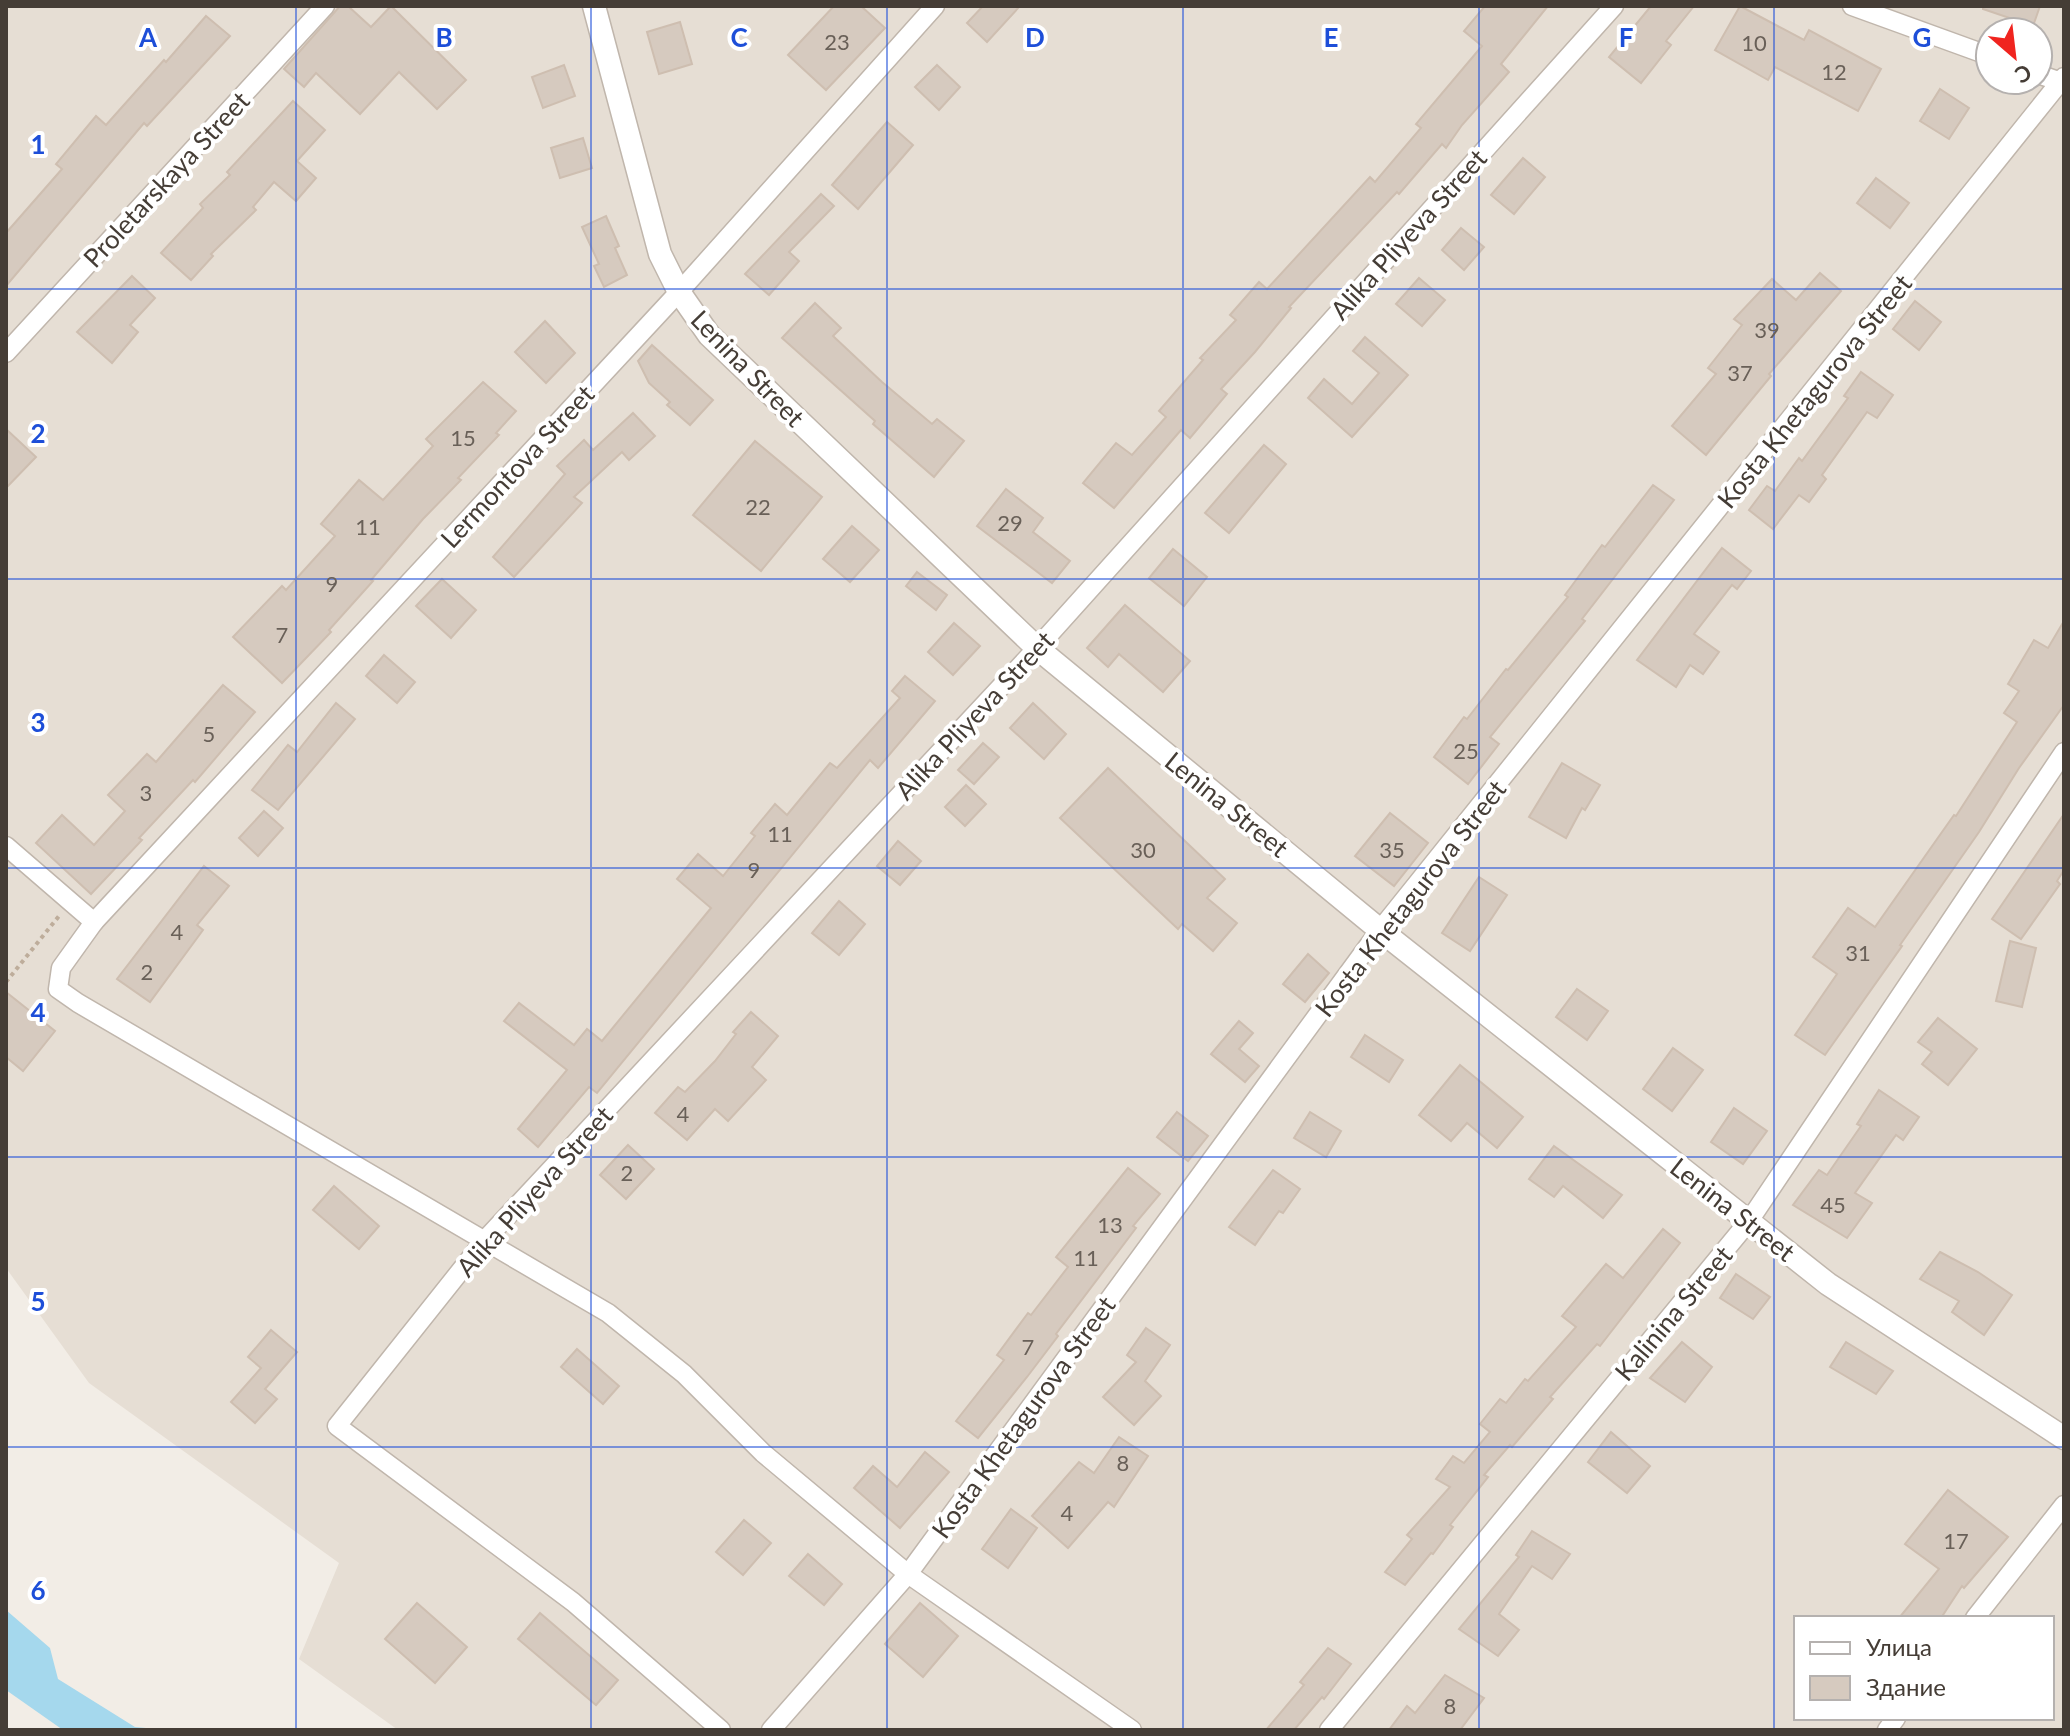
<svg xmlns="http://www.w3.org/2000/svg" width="2070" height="1736" font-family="Lato,sans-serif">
<rect width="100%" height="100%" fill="#f2ede6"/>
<!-- residential -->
<path fill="#e6ded4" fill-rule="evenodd" d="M6 6H2064V1730H398L299 1659 339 1563 89 1383 6 1268ZM1990 32H2038V80H1990ZM1796 1618H2052V1718H1796Z"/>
<!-- water -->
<path fill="#a5d8ed" d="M6 1610 50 1648 58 1679 135 1727 168 1730H63L6 1690Z"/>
<!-- building -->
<g fill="#d6cabf" stroke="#cebeb0" stroke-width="2">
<path d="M340 6H348L371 27 391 6 466 80 437 109 399 72 360 114 316 73 304 87 284 69Z"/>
<path d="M834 6H861L885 28 826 90 788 55Z"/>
<path d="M983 6H1020L987 42 967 23Z"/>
<path d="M1485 6H1548L1501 64 1509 72 1462 125 1446 148 1442 144 1399 194 1397 192 1289 307 1291 308 1255 352 1221 389 1227 394 1190 438 1181 430 1114 508 1083 483 1116 443 1132 455 1166 417 1159 411 1203 360 1200 358 1236 320 1230 315 1259 282 1267 289 1370 177 1375 182 1421 128 1416 124 1482 46 1464 31Z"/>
<path d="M1651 6H1694L1666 41 1671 45 1641 83 1609 57Z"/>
<path d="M1740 6 1804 40 1809 30 1881 69 1858 111 1775 67 1768 80 1715 50Z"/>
<path d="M1983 6H2040L2033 26 1983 9Z"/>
<path d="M206 16 230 36 147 126 144 123 6 286V233L62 169 56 164 96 116 106 125 164 60 166 62Z"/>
<path d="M680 22 692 64 659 74 647 32Z"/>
<path d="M564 65 575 96 543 108 532 77Z"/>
<path d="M937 65 960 87 939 110 915 87Z"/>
<path d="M1940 89 1969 108 1949 139 1920 121Z"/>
<path d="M293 101 325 130 297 161 316 178 296 201 274 182 253 207 256 210 211 254 213 256 191 280 161 253 203 208 200 204 230 175 227 172Z"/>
<path d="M887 122 913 145 858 209 832 185Z"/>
<path d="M583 138 592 168 560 178 551 148Z"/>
<path d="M1523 158 1545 177 1514 214 1491 195Z"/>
<path d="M1876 178 1909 203 1890 228 1857 203Z"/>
<path d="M821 194 834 206 789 252 799 261 769 295 745 274Z"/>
<path d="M606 216 619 246 615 248 627 275 604 287 594 266 599 264 582 227Z"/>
<path d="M1461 228 1484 247 1464 270 1442 250Z"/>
<path d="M1820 273 1841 291 1769 374 1771 376 1706 455 1672 426 1716 374 1708 368 1742 325 1734 319 1772 279 1796 300Z"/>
<path d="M132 276 155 298 130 325 138 332 112 363 77 332Z"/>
<path d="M1419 278 1445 300 1422 326 1396 304Z"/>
<path d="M1915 301 1941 322 1919 350 1893 329Z"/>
<path d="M815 303 841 328 833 336 882 382 932 424 937 419 964 441 934 477 873 424 875 421 782 338Z"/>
<path d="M545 321 575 353 546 383 515 352Z"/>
<path d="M1365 337 1408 375 1352 437 1308 398 1324 379 1352 404 1379 373 1353 351Z"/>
<path d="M652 345 713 400 690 425 667 405 670 402 649 383 638 361Z"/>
<path d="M1861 372 1893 395 1877 418 1867 412 1822 475 1826 479 1809 502 1799 495 1773 529 1749 510 1767 486 1775 491 1799 458 1802 461 1848 398 1844 396Z"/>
<path d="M483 382 516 411 496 433 499 435 458 478 461 480 423 519 371 580 373 581 329 630 331 632 282 683 233 637 282 586 286 590 335 536 321 524 359 480 383 500 433 446 426 439Z"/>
<path d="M633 413 655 436 629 460 622 452 574 497 582 503 514 577 493 557 565 474 557 466 584 440 593 450Z"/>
<path d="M6 429 36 457 6 488Z"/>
<path d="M755 441 822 497 761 571 693 515Z"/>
<path d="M1264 445 1286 464 1229 533 1205 513Z"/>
<path d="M1653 485 1674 500 1582 619 1585 621 1490 737 1499 744 1468 784 1434 757 1464 717 1467 719 1506 669 1508 670 1568 597 1565 595 1602 545 1605 547Z"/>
<path d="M1006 489 1043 518 1033 532 1070 561 1052 583 977 526Z"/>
<path d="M852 526 879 550 850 582 823 559Z"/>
<path d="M1722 548 1751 571 1737 589 1732 585 1694 634 1719 652 1703 674 1690 665 1676 687 1637 660Z"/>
<path d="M1173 549 1207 577 1184 606 1149 578Z"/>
<path d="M917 572 947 595 936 610 906 586Z"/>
<path d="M442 579 476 610 451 638 416 606Z"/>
<path d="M1125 605 1190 661 1163 692 1119 654 1108 667 1087 648Z"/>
<path d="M2064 621V705L2019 768 1979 832 1900 945 1902 946 1825 1055 1795 1035 1837 974 1813 957 1848 908 1875 927 1954 815 1956 816 2017 722 2004 713 2019 691 2008 684 2034 640 2048 648Z"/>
<path d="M954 623 980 646 953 675 928 652Z"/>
<path d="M384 655 415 682 397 703 366 676Z"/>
<path d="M905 676 935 701 878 768 870 760 597 1093 589 1087 538 1147 518 1129 567 1070 504 1021 519 1003 574 1045 587 1029 602 1041 711 908 677 879 698 854 723 876 755 836 751 833 775 804 787 815 830 763 837 768 900 698 892 691Z"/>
<path d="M223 685 255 712 195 782 193 780 139 838 142 840 91 894 36 843 62 815 94 845 125 811 108 795 147 754 156 762Z"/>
<path d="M336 703 355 719 278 810 252 790 288 745 297 752Z"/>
<path d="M1033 703 1066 734 1044 759 1010 728Z"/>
<path d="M983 743 999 757 974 784 958 770Z"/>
<path d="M1562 763 1600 785 1585 810 1582 808 1566 838 1529 817Z"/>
<path d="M1108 768 1225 879 1207 898 1237 923 1213 951 1182 924 1178 929 1060 818Z"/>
<path d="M966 785 986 804 965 826 945 807Z"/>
<path d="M264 811 283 828 258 856 239 838Z"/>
<path d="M1390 813 1428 843 1394 886 1355 856Z"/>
<path d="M2064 814V870L2057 881 2060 884 2021 939 1992 919Z"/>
<path d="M898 841 921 861 900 885 877 866Z"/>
<path d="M204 866 229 886 197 925 203 930 150 1002 117 979Z"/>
<path d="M1479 877 1507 895 1470 951 1442 933Z"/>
<path d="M839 901 865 924 839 955 812 933Z"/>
<path d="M2010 941 2036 948 2022 1007 1996 1001Z"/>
<path d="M1308 954 1329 973 1305 1002 1283 984Z"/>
<path d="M1577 989 1608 1011 1587 1040 1556 1017Z"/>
<path d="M6 992 55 1031 23 1071 6 1057Z"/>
<path d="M751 1012 778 1036 752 1067 766 1080 728 1121 715 1109 687 1140 655 1113 678 1087 685 1092 715 1061 736 1034 733 1032Z"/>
<path d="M1938 1018 1977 1049 1948 1085 1922 1064 1932 1052 1918 1042Z"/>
<path d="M1239 1021 1253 1033 1239 1049 1259 1066 1245 1082 1211 1054Z"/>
<path d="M1365 1035 1403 1060 1389 1082 1351 1057Z"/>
<path d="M1673 1048 1703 1070 1672 1111 1643 1089Z"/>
<path d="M1460 1065 1523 1117 1497 1148 1467 1123 1451 1141 1419 1115Z"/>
<path d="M1879 1090 1919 1117 1903 1140 1896 1135 1855 1193 1872 1203 1847 1238 1793 1205 1819 1170 1827 1175 1861 1126 1857 1124Z"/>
<path d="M1734 1108 1767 1131 1743 1164 1711 1142Z"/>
<path d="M1177 1112 1208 1136 1188 1161 1157 1137Z"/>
<path d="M1310 1112 1341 1131 1326 1157 1294 1138Z"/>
<path d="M628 1145 654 1169 626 1199 600 1175Z"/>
<path d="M1554 1146 1622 1195 1603 1218 1563 1186 1554 1197 1529 1179Z"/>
<path d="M1128 1168 1160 1194 1133 1226 1136 1228 1056 1334 1058 1336 1027 1377 978 1438 956 1421 1004 1360 997 1355 1028 1313 1031 1315 1068 1267 1056 1257Z"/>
<path d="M1273 1170 1300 1189 1283 1213 1279 1211 1255 1245 1229 1227Z"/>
<path d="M334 1186 379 1226 359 1249 313 1210Z"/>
<path d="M1663 1229 1680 1243 1600 1346 1597 1344 1550 1397 1553 1399 1512 1447 1510 1445 1484 1475 1488 1477 1450 1525 1453 1527 1433 1554 1431 1553 1405 1585 1385 1572 1412 1539 1407 1535 1450 1487 1436 1479 1453 1456 1464 1463 1490 1432 1480 1424 1500 1399 1506 1403 1525 1379 1528 1381 1576 1327 1562 1316 1606 1264 1623 1278Z"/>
<path d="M1940 1252 1978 1272 2012 1295 1984 1335 1952 1312 1959 1301 1920 1279Z"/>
<path d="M1736 1274 1770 1297 1753 1319 1720 1298Z"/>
<path d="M1146 1328 1170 1345 1145 1381 1161 1396 1134 1425 1103 1397 1136 1362 1127 1355Z"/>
<path d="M271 1330 297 1352 265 1389 277 1399 255 1423 231 1402 261 1368 248 1357Z"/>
<path d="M1682 1342 1712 1367 1685 1402 1650 1378Z"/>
<path d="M1846 1342 1893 1371 1876 1394 1830 1367Z"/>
<path d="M577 1349 619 1386 603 1404 561 1367Z"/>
<path d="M1611 1432 1650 1466 1627 1493 1588 1462Z"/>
<path d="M1119 1437 1148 1456 1114 1507 1108 1502 1068 1548 1032 1516 1079 1462 1094 1473Z"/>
<path d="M925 1452 949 1472 900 1528 854 1488 873 1466 897 1487Z"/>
<path d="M1948 1490 2008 1537 1964 1588 1962 1586 1941 1618H1899L1939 1569 1905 1544Z"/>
<path d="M1011 1509 1037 1528 1008 1568 982 1549Z"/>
<path d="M744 1520 771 1543 743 1575 716 1552Z"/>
<path d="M1532 1531 1570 1554 1552 1579 1532 1566 1499 1614 1519 1630 1498 1656 1459 1629 1519 1557 1516 1555Z"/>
<path d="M808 1554 842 1584 824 1605 789 1576Z"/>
<path d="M417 1603 467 1647 435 1683 385 1639Z"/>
<path d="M920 1603 958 1636 923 1677 885 1644Z"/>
<path d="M540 1613 618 1680 596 1705 518 1639Z"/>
<path d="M1328 1648 1351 1664 1324 1699 1322 1697 1294 1730H1266L1304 1685 1300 1682Z"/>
<path d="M1445 1675 1484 1698 1460 1730H1389L1407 1706 1415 1713Z"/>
</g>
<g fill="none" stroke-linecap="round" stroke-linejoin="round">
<defs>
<g id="minor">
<path d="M1852 6 1990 56"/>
<path d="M2038 74 2064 83"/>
<path d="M6 353 325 6"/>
<path d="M6 846 94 922 61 968 58 989 78 1003 608 1313 684 1374 763 1453 908 1574 1132 1730"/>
<path d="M94 922 679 292 935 6"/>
<path d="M1975 1618 2064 1505"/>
<path d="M721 1730 573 1602 337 1426 485 1240 1037 648 1614 6"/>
<path d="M771 1730 908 1574 1380 930 2064 77"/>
<path d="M1329 1730 1749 1221 2064 752"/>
<path d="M1887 1730 1896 1718"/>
</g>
<path id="tertiary" d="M594 6 660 254 679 292 709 335 1037 648 1380 930 1828 1284 2064 1438"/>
</defs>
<!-- minor casing -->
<use href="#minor" stroke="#c0b6ac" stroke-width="21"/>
<!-- tertiary casing -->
<use href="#tertiary" stroke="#c0b6ac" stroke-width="25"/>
<!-- path -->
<path stroke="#bead9b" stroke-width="4" stroke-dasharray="4 4" stroke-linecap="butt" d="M6 982 59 916"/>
<!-- minor -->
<use href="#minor" stroke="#fff" stroke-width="18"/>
<!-- tertiary -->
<use href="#tertiary" stroke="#fff" stroke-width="22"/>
</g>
<!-- grid -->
<path fill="none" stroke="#1d4ed8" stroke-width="2" stroke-opacity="0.55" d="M296 6V1730M591 6V1730M887 6V1730M1183 6V1730M1479 6V1730M1774 6V1730M6 289H2064M6 579H2064M6 868H2064M6 1157H2064M6 1447H2064"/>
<g text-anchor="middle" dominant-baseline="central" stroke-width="8" stroke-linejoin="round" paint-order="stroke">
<!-- number labels -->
<g font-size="22" fill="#696058">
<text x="837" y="41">23</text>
<text x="1754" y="42">10</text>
<text x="1834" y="71">12</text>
<text x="1767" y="329">39</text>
<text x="1740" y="372">37</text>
<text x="463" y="437">15</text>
<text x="758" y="506">22</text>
<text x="1010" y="522">29</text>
<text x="368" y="526">11</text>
<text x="332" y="583">9</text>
<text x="282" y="634">7</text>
<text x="209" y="733">5</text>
<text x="1466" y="750">25</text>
<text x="146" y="792">3</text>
<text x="780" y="833">11</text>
<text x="1143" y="849">30</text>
<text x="1392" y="849">35</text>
<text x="754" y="869">9</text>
<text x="177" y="931">4</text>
<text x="1858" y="952">31</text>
<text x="147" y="971">2</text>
<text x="683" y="1113">4</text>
<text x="627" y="1172">2</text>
<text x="1833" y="1204">45</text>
<text x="1110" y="1224">13</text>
<text x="1086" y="1257">11</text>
<text x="1028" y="1346">7</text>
<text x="1123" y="1462">8</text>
<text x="1067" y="1512">4</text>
<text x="1956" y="1540">17</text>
<text x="1450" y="1705">8</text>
</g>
<!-- street labels -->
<g font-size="26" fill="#453d36" stroke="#fff">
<text transform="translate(166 179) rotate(-47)">Proletarskaya Street</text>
<text transform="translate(1408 234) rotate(-48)">Alika Pliyeva Street</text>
<text transform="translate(748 368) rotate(46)">Lenina Street</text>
<text transform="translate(1814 391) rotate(-51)">Kosta Khetagurova Street</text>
<text transform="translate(517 466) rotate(-47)">Lermontova Street</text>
<text transform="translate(974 715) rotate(-47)">Alika Pliyeva Street</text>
<text transform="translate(1227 804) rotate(39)">Lenina Street</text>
<text transform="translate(1410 898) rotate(-52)">Kosta Khetagurova Street</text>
<text transform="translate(534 1191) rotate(-48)">Alika Pliyeva Street</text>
<text transform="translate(1733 1209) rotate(38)">Lenina Street</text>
<text transform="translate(1673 1313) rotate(-50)">Kalinina Street</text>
<text transform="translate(1023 1417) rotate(-54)">Kosta Khetagurova Street</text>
</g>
</g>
<g font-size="26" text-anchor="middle" font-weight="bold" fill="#1d4ed8" stroke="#fff" stroke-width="8" stroke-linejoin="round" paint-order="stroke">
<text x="148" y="47">A</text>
<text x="444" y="47">B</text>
<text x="739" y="47">C</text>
<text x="1035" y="47">D</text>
<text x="1331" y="47">E</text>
<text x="1626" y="47">F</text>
<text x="1922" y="47">G</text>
<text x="38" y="154">1</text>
<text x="38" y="443">2</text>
<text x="38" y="732">3</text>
<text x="38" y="1022">4</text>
<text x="38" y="1311">5</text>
<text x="38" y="1600">6</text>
</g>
<!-- border -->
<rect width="2070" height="1736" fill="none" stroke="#453d36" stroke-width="16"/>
<!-- legend -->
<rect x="1794" y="1616" width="260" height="104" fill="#ffffff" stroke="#b5b1af" stroke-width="2"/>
<rect x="1810" y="1642" width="40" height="12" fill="#ffffff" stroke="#b5b1af" stroke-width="2"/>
<text x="1866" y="1656" font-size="24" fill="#453d36">Улица</text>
<rect x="1810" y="1676" width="40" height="24" fill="#d6cabf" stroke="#b5b1af" stroke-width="2"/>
<text x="1866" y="1696" font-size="24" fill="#453d36">Здание</text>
<!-- north arrow -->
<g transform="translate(2014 56) rotate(152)"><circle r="38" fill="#ffffff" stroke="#b5b1af" stroke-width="2"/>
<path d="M0-6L14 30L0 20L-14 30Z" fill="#f0241f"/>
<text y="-12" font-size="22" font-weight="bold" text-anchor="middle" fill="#453d36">С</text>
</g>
</svg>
